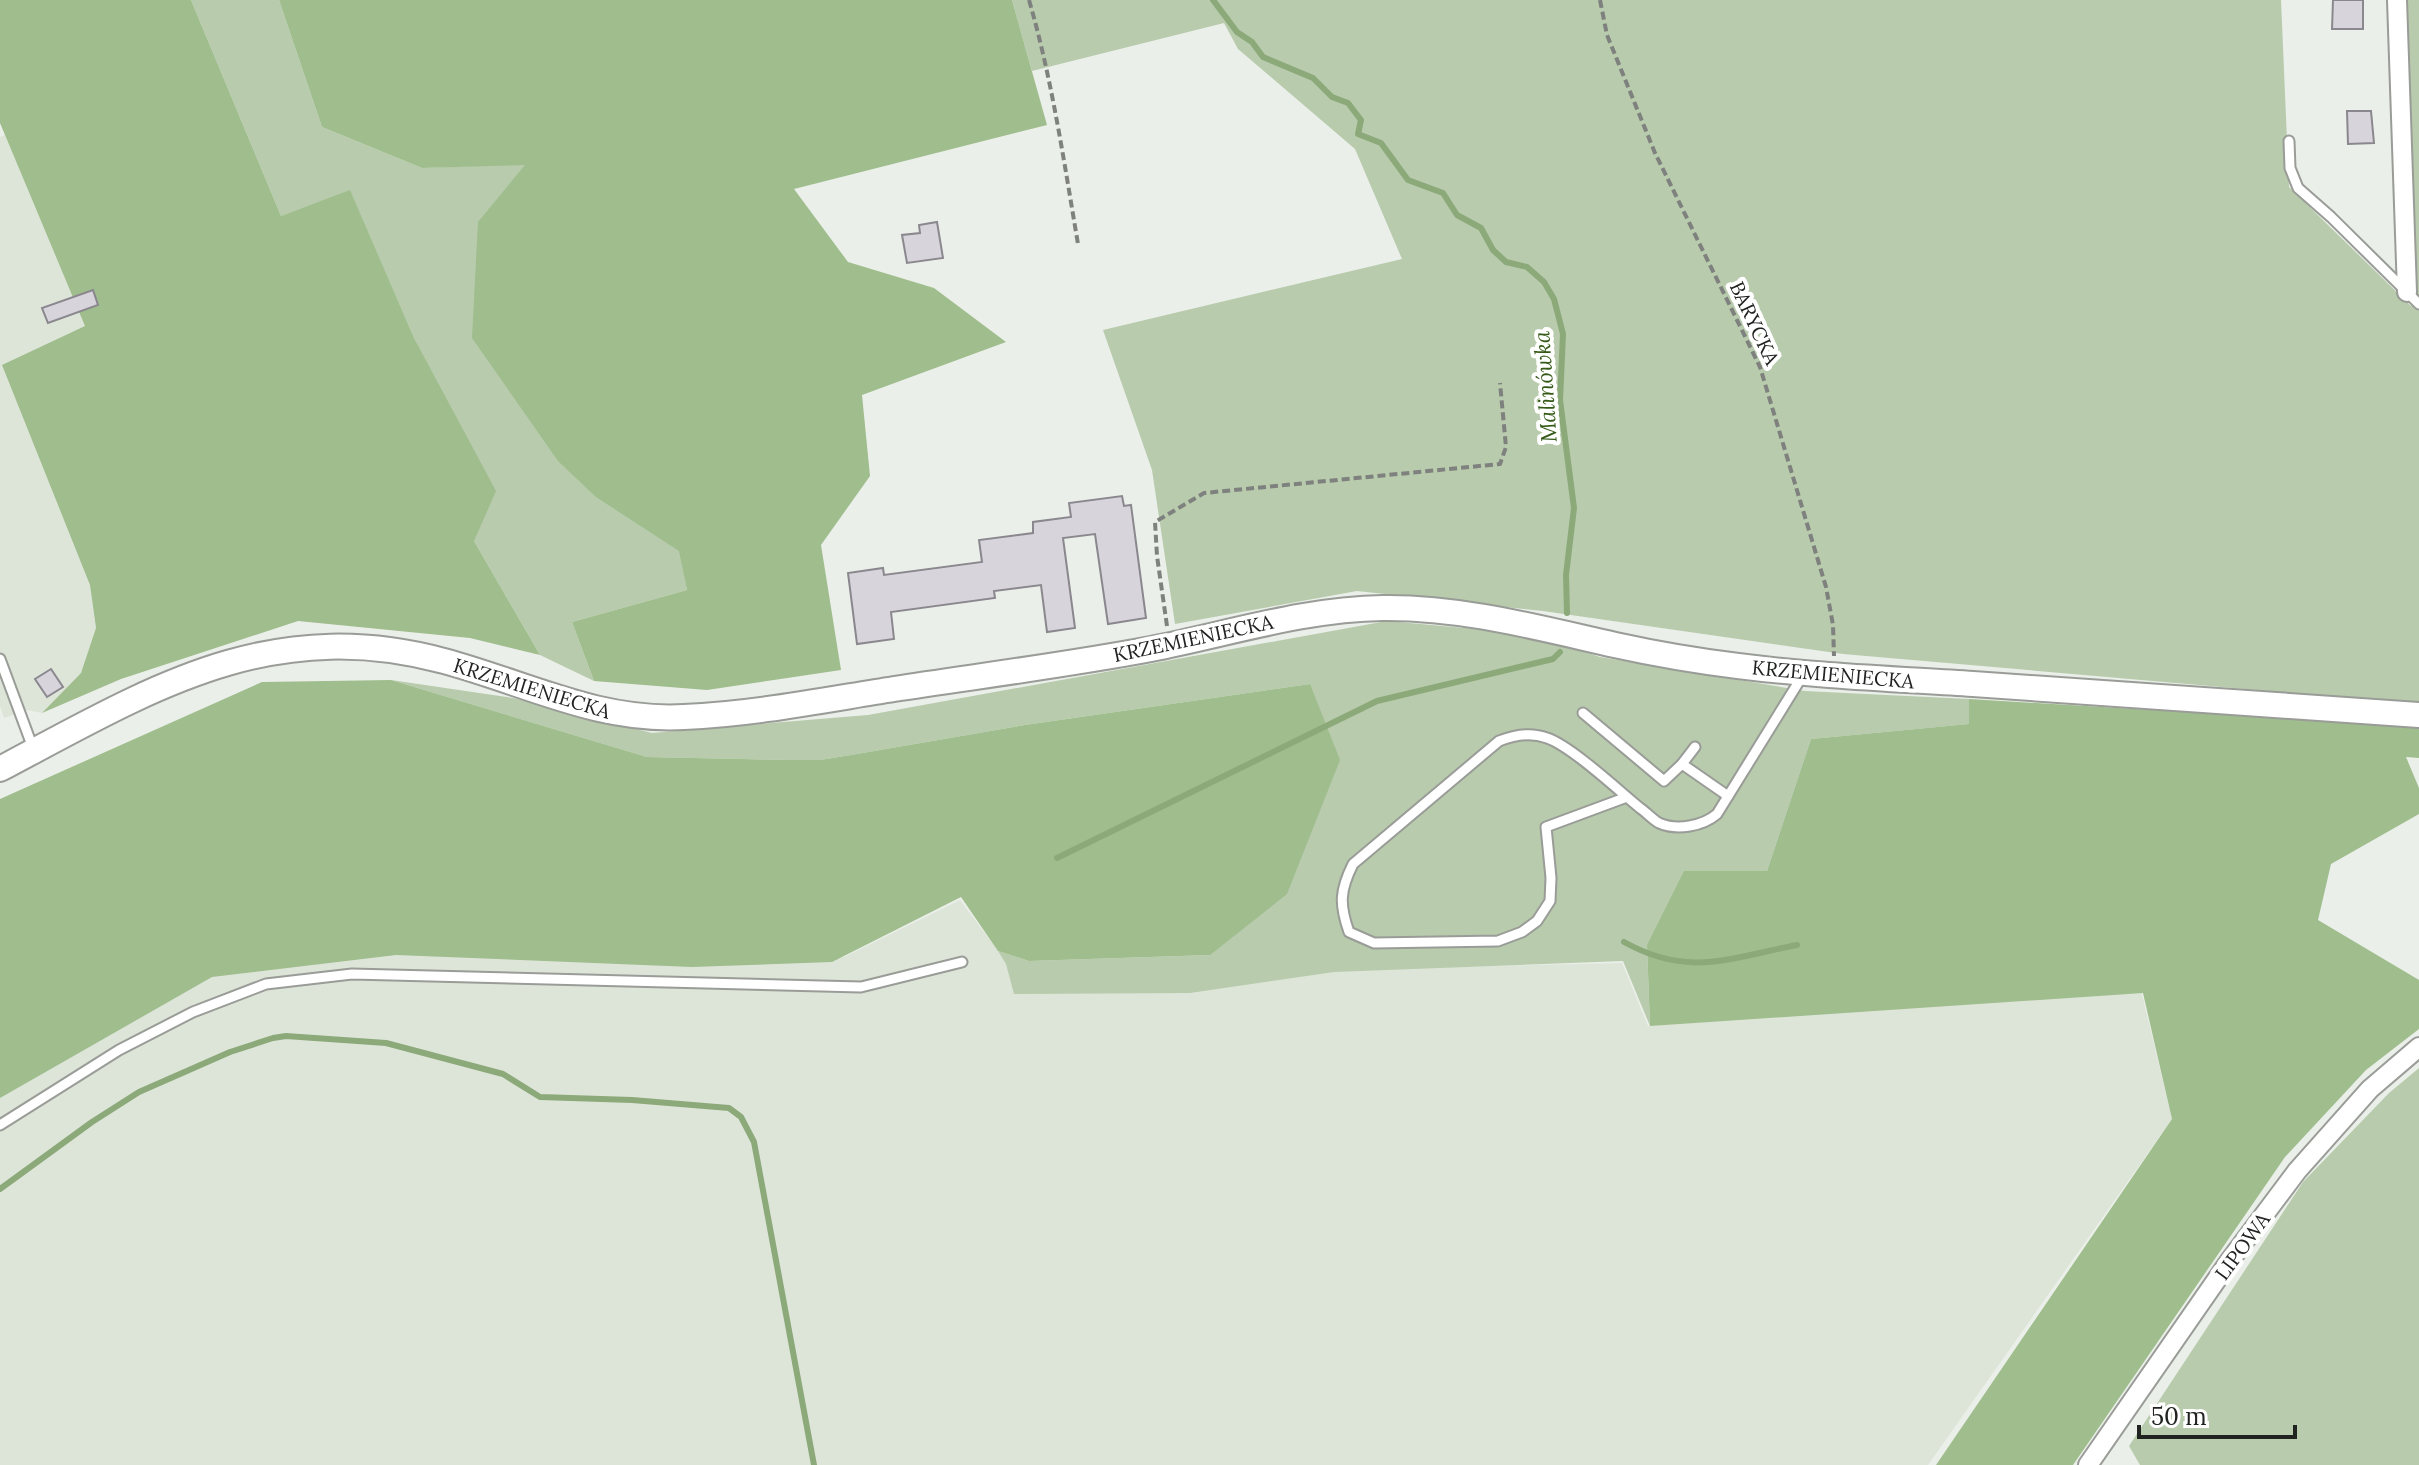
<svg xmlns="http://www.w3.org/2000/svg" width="2419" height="1465" font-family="Lora,serif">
<rect width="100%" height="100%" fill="#ebefe9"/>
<!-- built -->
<g fill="#dde5d8">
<path d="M5 135 86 327 90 585 96 629 81 673 42 713 27 710 4 718 0 706V137Z"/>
<path d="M960 900 1006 961 1333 970 1622 963 1648 1026 2141 990 2172 1119 1928 1465H0V1096L209 977 398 954 692 966 844 957Z"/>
</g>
<!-- green -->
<g fill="#b8cbad">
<path d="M191 0H279L322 127 422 168 526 164 597 498 680 551 687 590 572 622 594 681 540 655 474 541 415 340 350 191 281 216Z"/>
<path d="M1012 0H2281L2289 187 2411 306 2403 0H2419V704L1843 654 1543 611 1357 591 1175 624 1152 470 1103 330 1402 259 1355 149 1238 49 1224 23 1032 71Z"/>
<path d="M1387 621 1532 634 1600 657 1805 691 1969 699 1970 724 1811 739 1767 871 1647 945 1650 1026 1623 961 1334 972 1190 993 1014 994 1006 964 998 951 1029 961 1210 955 1310 684 1025 725 851 755 820 760H788L647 757 391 680 513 698 652 733 868 715Z"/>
<path d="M2419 1068V1465H2140L2129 1446 2303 1182 2389 1093Z"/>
</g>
<!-- forest -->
<g fill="#9fbd8d">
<path d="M0 0H191L281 216 350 190 415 340 496 491 474 541 540 655 470 638 298 621 121 679 42 713 81 673 96 628 90 585 2 365 85 326 0 123Z"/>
<path d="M279 0H1012L1047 125 794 189 848 262 934 288 1006 342 862 395 870 476 821 545 841 670 707 690 594 681 572 622 687 590 679 551 597 498 558 461 472 338 478 222 525 165 422 168 322 127Z"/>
<path d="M391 680 647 757 788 760H820L851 755 1025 725 1310 684 1340 760 1287 894 1210 955 1029 961 998 951 961 897 832 962 692 967 396 955 212 977 0 1098V799L262 682Z"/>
<path d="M1969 699 2419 726V758L2406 757 2419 788V814L2331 864 2318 920 2419 980V1029L2366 1070 2285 1157 2073 1465H1936L2172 1119 2143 993 1650 1026 1647 945 1684 871H1767L1811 739 1969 724Z"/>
</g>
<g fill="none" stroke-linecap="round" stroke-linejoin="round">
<!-- stream -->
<g stroke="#8ca97a" stroke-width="6">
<path d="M1213 0 1237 32 1252 42 1263 57 1313 78 1332 97 1348 103 1361 120 1358 134 1381 143 1408 180 1443 193 1457 215 1481 228 1493 250 1506 262 1527 267 1544 282 1554 299 1563 334 1560 400 1574 508 1566 575 1567 613"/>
<path d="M1057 858 1377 701 1553 659 1560 652"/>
<path d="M1624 942C1689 978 1729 958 1797 945"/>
<path d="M0 1189 92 1122 139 1092 230 1052 273 1038 286 1036 386 1043 503 1074 540 1097 632 1100 729 1108 741 1117 754 1142 814 1465"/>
</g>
</g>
<!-- building -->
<g fill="#d7d5db" stroke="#8a888e" stroke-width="2">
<path d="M2333 0H2363V29H2332Z"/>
<path d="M2347 111H2371L2374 143 2348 144Z"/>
<path d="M937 222 943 258 907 263 902 235 920 233 919 225Z"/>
<path d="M93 290 98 305 48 323 42 308Z"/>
<path d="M1122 496 1124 506 1131 505 1146 618 1108 624 1095 534 1063 538 1075 628 1047 632 1041 585 994 591 995 598 891 612 894 639 857 644 848 573 883 568 884 575 982 562 979 540 1033 533V522L1071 517 1069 503Z"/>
<path d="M51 669 63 687 47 697 35 679Z"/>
</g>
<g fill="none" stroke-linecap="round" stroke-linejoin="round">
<defs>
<g id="lane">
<path d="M2289 141 2290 168 2298 188 2331 217 2419 304"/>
<path d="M0 659 33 748"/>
<path d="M1583 713 1664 781 1682 764 1728 796"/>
<path d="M1682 764 1695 747"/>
<path d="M1627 797 1546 827 1551 878 1550 901 1537 921 1522 932 1498 941 1374 943 1349 932C1339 904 1340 890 1353 864L1499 741C1514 735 1531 732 1547 738 1571 746 1618 790 1640 808 1646 812 1653 820 1659 823 1677 831 1703 826 1717 814L1803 675"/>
<path d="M0 1125 119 1050 193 1012 266 984 352 974 861 987 962 962"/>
</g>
<g id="street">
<path d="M2397 0 2407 292"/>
<path d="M2088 1465 2231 1259 2297 1171 2370 1089 2419 1047"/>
</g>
<path id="secondary" d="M0 769C149 690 269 614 444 661 526 683 598 722 684 717 754 714 824 700 894 689 979 676 1066 665 1151 649 1228 634 1304 609 1383 608 1462 607 1539 628 1615 645 1656 654 1697 661 1738 666 1816 676 1895 679 1973 684 2122 695 2270 704 2419 715"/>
</defs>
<!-- lane casing -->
<use href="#lane" stroke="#999c97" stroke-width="13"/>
<!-- street casing -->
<use href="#street" stroke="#999c97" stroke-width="22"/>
<!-- secondary casing -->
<use href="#secondary" stroke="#999c97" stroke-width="28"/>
<!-- path -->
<g stroke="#7e817d" stroke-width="4" stroke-dasharray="8 4" stroke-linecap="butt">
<path d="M1029 0C1052 79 1064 162 1078 244"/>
<path d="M1600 0 1607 35 1655 153 1760 367 1826 587 1833 625 1834 656"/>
<path d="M1167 626 1157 556 1155 522 1204 493 1500 464 1506 447 1500 383"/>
</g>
<!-- lane -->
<use href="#lane" stroke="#fff" stroke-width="9"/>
<!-- street -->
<use href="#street" stroke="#fff" stroke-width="18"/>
<!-- secondary -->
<use href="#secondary" stroke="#fff" stroke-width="24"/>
</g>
<g text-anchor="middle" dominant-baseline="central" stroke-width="8" stroke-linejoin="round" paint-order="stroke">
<!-- street labels -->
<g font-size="20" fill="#212321" stroke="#fff">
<text transform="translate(1755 323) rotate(65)">BARYCKA</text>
<text transform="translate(1193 638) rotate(-12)">KRZEMIENIECKA</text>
<text transform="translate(1833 674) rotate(5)">KRZEMIENIECKA</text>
<text transform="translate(532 688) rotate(17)">KRZEMIENIECKA</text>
<text transform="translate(2242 1246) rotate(-54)">LIPOWA</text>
</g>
<!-- water labels -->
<g font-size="22" font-style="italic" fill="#355a17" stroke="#fff">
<text transform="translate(1545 387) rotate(-94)">Malinówka</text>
</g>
</g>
<!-- scale -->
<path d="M2139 1425v12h156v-12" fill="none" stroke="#212321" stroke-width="4"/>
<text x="2151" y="1425" font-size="24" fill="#212321" stroke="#ffffff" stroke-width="6" paint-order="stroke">50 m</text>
</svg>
